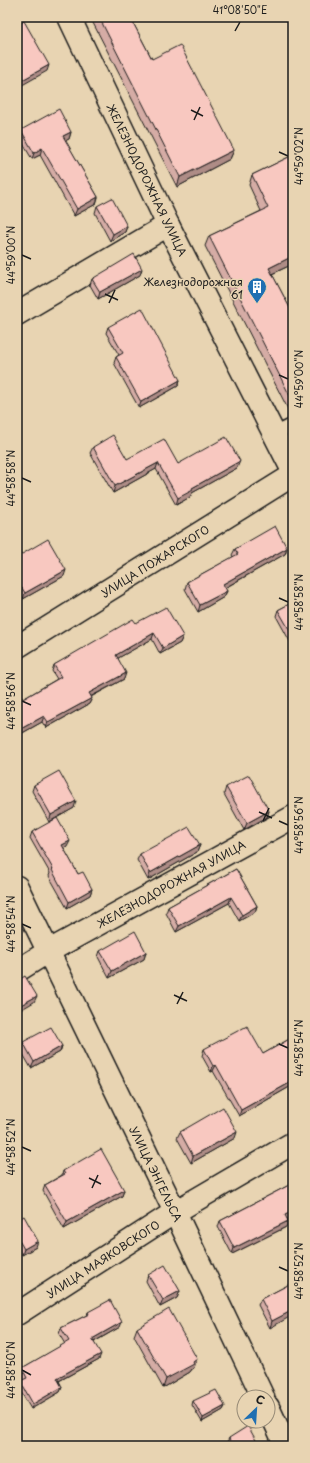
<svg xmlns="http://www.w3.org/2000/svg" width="310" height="1463" font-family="'Playpen Sans',sans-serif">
<rect width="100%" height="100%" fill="#e8d4b2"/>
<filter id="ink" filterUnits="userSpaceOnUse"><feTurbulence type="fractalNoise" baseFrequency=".025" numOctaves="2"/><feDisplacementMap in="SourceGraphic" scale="8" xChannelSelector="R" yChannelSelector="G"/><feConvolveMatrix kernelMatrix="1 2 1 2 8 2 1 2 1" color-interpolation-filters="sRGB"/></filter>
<g filter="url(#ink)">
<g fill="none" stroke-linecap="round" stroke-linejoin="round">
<defs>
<path id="lane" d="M275 434 293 425"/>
<g id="street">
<path d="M69 17 168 225 293 471"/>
<path d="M17 314 168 225"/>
<path d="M17 887 175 1212 263 1397"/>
<path d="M17 971 49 951 293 817"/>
<path d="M17 1314 175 1212 293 1143"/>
<path d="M268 1407 286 1446"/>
</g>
<path id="secondary" d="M17 647 293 475"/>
</defs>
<!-- lane casing -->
<use href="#lane" stroke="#1c1c1c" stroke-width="16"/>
<!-- street casing -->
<use href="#street" stroke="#1c1c1c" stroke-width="25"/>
<!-- secondary casing -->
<use href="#secondary" stroke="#1c1c1c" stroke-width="25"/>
<!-- lane -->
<use href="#lane" stroke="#e8d4b2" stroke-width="13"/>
<!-- street -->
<use href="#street" stroke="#e8d4b2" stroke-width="22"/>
<!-- secondary -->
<use href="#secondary" stroke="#e8d4b2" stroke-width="22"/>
</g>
<!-- wall -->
<g fill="#d5aca5" stroke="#1c1c1c">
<path d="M90 17H130L152 59 234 150 230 159 177 187Z"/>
<path d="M21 130 71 132 69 139 65 140 98 197 96 204 74 216 40 155 32 159 19 137Z"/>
<path d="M293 155V264L272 274 293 314V416L292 417 205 246 209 236 261 211 249 185 252 175Z"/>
<path d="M97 206 127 226 125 232 110 241 95 213Z"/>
<path d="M140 275 98 299 90 285 92 279Z"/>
<path d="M108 327 180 380 178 386 139 408 114 363 116 357 119 355 106 333Z"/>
<path d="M93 447 127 459 178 464 237 468 192 493 190 497 176 505 156 469 113 493 90 453Z"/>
<path d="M287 548 285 554 225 588 227 591 224 597 198 612 185 589 187 582 233 557 232 555 235 549Z"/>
<path d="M17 557 64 576 23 599 20 594 17 596Z"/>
<path d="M293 602V647L276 616 278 610Z"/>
<path d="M136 623 183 636 180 643 160 654 152 639 118 658 124 679 91 697 92 698 89 704 46 728 42 722 17 736V699H23L57 679 52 671 54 665Z"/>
<path d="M292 760H293V773L290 767Z"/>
<path d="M34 785 74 808 49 822 32 791Z"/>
<path d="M226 787 269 811 267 817 244 830 224 794Z"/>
<path d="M32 832 67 847 64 849 78 874 92 889 90 895 67 908 49 876 50 873 30 838Z"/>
<path d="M200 845 197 852 148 880 137 860 140 854Z"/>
<path d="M236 869 257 906 255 912 239 921 229 903 176 932 166 913 168 907Z"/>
<path d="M100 951 146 952 144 959 109 978 98 957Z"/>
<path d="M293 1037V1085L239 1116 213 1071 211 1072 202 1056 204 1049 263 1054Z"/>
<path d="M23 1042 62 1046 60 1052 31 1068 20 1049Z"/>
<path d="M180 1132 235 1138 191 1163 177 1138Z"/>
<path d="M63 1171 124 1190 122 1196 64 1229 43 1191 45 1185 62 1175Z"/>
<path d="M293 1183V1216L288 1219 286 1227 232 1254 218 1227 220 1221Z"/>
<path d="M17 1220 36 1247 22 1255 17 1248Z"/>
<path d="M148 1275 180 1291 177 1298 160 1307 146 1281Z"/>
<path d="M290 1284 270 1328 258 1305 261 1299Z"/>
<path d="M88 1312 120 1327 94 1342 99 1359 59 1381 62 1387 60 1392 31 1409 18 1387 20 1381 23 1380 20 1374 22 1368 65 1344 59 1334 61 1328 87 1315Z"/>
<path d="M137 1328 194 1368 192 1369 190 1372 163 1388 134 1336Z"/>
<path d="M193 1401 225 1406 223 1410 202 1422 192 1405Z"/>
<path d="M229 1438 254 1446H227L226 1444Z"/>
</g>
<!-- shaded-wall -->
<g fill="#ae8c86" stroke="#1c1c1c">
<path d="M49 65 47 71 17 88V83Z"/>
<path d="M71 132 69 139 61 143 63 136Z"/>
<path d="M42 148 40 155 32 159 34 153Z"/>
<path d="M234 150 230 159 177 187 180 177Z"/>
<path d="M98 197 96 204 74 216 77 209Z"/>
<path d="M127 226 125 232 110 241 113 234Z"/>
<path d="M293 256V264L265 277 269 268Z"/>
<path d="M142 269 140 275 98 299 100 292Z"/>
<path d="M180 380 178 386 139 408 141 402Z"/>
<path d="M240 461 237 468 192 493 190 497 176 505 178 498 192 488Z"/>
<path d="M158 463 156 469 113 493 115 486Z"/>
<path d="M287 548 285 554 221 590 223 584Z"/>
<path d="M66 570 64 576 23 599 25 593Z"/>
<path d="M22 588 20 594 17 596V591Z"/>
<path d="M227 591 224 597 198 612 200 605Z"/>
<path d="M154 633 152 639 113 661 116 655Z"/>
<path d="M183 636 180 643 160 654 163 648Z"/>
<path d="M126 673 124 679 86 699 89 693Z"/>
<path d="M92 698 89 704 46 728 48 722Z"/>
<path d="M44 716 42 722 17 736V731Z"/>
<path d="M76 801 74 808 49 822 51 815Z"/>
<path d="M269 811 267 817 244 830 247 823Z"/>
<path d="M70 841 67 847 60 851 62 845Z"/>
<path d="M200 845 197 852 148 880 150 873Z"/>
<path d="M92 889 90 895 67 908 69 902Z"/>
<path d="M231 897 229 903 176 932 179 926Z"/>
<path d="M257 906 255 912 239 921 242 915Z"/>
<path d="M146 952 144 959 109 978 112 971Z"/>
<path d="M37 996 34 1002 17 1012V1007Z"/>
<path d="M62 1046 60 1052 31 1068 34 1062Z"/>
<path d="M216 1065 213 1071 211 1072 213 1066Z"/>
<path d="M293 1081V1085L239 1116 241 1110Z"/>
<path d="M237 1132 235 1138 191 1163 193 1156Z"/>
<path d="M124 1190 122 1196 64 1229 67 1222Z"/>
<path d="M293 1211V1216L283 1221 285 1215Z"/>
<path d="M288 1221 286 1227 232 1254 234 1248Z"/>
<path d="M38 1241 36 1247 22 1255 24 1249Z"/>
<path d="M180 1291 177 1298 160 1307 163 1300Z"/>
<path d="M293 1310V1315L270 1328 272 1321Z"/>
<path d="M122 1322 120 1327 90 1344 92 1339Z"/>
<path d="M101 1354 99 1359 55 1383 57 1378Z"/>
<path d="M197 1359 194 1368 192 1369 190 1372 163 1388 166 1379Z"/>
<path d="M62 1387 60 1392 31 1409 33 1404Z"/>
<path d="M225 1406 223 1410 202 1422 203 1418Z"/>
</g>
<!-- building -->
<g fill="#f8c8c0" stroke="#1c1c1c">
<path d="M99 17H130L152 59 180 45 234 150 180 177Z"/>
<path d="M24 21 49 65 17 83V25Z"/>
<path d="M59 109 71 132 63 136 98 197 77 209 42 148 34 153 21 130Z"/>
<path d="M293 155V256L269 268 293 314V402L209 236 268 208 252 175Z"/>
<path d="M112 198 127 226 113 234 97 206Z"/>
<path d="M134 254 142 269 100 292 92 279Z"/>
<path d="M142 308 180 380 141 402 116 357 123 353 108 327Z"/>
<path d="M113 435 127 459 164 439 178 464 226 437 240 461 192 488 193 490 178 498 158 463 115 486 93 447Z"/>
<path d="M275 526 287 548 223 584 227 591 200 605 187 582 238 554 235 549Z"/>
<path d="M48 539 66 570 25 593 22 588 17 591V557Z"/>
<path d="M293 602V636L278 610Z"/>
<path d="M166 607 183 636 163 648 154 633 116 655 126 673 89 693 92 698 48 722 44 716 17 731V699L22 697 23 699 61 677 54 665 133 619 136 623Z"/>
<path d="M59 771 76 801 51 815 34 785Z"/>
<path d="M249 775 269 811 247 823 226 787Z"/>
<path d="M57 818 70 841 62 845 78 874 83 872 92 889 69 902 52 870 53 869 32 832Z"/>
<path d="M189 827 200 845 150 873 140 854Z"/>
<path d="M236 869 257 906 242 915 231 897 179 926 168 907Z"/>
<path d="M135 931 146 952 112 971 100 951Z"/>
<path d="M25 976 37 996 17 1007V981Z"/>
<path d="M247 1026 263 1054 293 1037V1081L241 1110 216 1065 213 1066 204 1049Z"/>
<path d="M51 1027 62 1046 34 1062 23 1042Z"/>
<path d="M223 1107 237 1132 193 1156 180 1132Z"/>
<path d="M101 1149 124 1190 67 1222 45 1185 65 1174 63 1171Z"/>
<path d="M293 1183V1211L285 1215 288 1221 234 1248 220 1221Z"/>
<path d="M24 1216 38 1241 24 1249 17 1237V1220Z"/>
<path d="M165 1265 180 1291 163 1300 148 1275Z"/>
<path d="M290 1284 293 1289V1310L272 1321 261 1299Z"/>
<path d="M110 1300 122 1322 92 1339 101 1354 57 1378 62 1387 33 1404 20 1381 27 1378 22 1368 69 1341 61 1328 89 1314 88 1312Z"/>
<path d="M169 1309 197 1359 193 1362 194 1364 166 1379 137 1328Z"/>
<path d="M216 1390 225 1406 203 1418 193 1401Z"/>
<path d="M248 1426 258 1444 254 1446H233L229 1438Z"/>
</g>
</g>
<!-- ticks -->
<path fill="none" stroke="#1c1c1c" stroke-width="1.5" d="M235 31 240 22M191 110 203 116M194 120 200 107M279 152 288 156M22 255 31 259M105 294 118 300M109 303 115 290M279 375 288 379M22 478 31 482M279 598 288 602M22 701 31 705M259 812 272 818M263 821 269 808M279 821 288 825M22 924 31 928M174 995 187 1001M177 1004 183 992M279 1044 288 1048M22 1147 31 1151M89 1178 101 1184M92 1188 98 1175M279 1267 288 1271M22 1370 31 1375"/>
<!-- icons -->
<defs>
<symbol id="building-pin" viewBox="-11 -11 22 30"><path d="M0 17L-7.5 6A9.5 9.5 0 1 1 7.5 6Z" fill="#1f6fb2" stroke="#e8d4b2"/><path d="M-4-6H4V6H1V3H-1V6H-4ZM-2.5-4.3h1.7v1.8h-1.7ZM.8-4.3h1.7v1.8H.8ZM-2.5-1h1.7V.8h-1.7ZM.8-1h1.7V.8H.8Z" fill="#fff"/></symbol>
</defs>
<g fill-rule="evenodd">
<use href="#building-pin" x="246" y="276" width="22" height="30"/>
</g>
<g text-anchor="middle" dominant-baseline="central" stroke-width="3" stroke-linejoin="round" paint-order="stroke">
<!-- street labels -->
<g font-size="11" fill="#1c1c1c" stroke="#e8d4b2">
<text transform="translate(147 180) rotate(64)">ЖЕЛЕЗНОДОРОЖНАЯ УЛИЦА</text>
<text transform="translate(155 561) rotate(-32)">УЛИЦА ПОЖАРСКОГО</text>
<text transform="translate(171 884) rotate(-29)">ЖЕЛЕЗНОДОРОЖНАЯ УЛИЦА</text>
<text transform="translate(156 1174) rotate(64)">УЛИЦА ЭНГЕЛЬСА</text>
<text transform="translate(103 1259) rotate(-33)">УЛИЦА МАЯКОВСКОГО</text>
</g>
<!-- poi labels -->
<g font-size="11" fill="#1c1c1c" stroke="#e8d4b2" text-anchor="end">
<text x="243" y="281">Железнодорожная<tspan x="243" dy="13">61</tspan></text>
</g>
</g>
<!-- margin -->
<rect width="310" height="1463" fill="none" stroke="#e8d4b2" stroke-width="44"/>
<!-- north arrow -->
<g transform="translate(256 1409) rotate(25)"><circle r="19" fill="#e8d4b2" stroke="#968a76"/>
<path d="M0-3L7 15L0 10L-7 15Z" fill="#1f6fb2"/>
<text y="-6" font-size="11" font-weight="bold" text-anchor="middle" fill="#1c1c1c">С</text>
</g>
<rect x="22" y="22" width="266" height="1419" fill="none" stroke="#1c1c1c" stroke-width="1.5"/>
<g font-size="10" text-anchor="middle" fill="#1c1c1c">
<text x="240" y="14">41°08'50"E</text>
<text transform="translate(299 156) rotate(-90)" y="4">44°59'02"N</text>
<text transform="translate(11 255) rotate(-90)" y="4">44°59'00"N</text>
<text transform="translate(299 379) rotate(-90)" y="4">44°59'00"N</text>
<text transform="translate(11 478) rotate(-90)" y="4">44°58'58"N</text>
<text transform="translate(299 602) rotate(-90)" y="4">44°58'58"N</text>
<text transform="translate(11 701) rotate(-90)" y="4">44°58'56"N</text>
<text transform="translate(299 825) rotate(-90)" y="4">44°58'56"N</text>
<text transform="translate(11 924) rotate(-90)" y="4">44°58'54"N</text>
<text transform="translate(299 1048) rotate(-90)" y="4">44°58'54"N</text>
<text transform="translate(11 1147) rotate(-90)" y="4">44°58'52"N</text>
<text transform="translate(299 1271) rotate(-90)" y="4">44°58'52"N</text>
<text transform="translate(11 1370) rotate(-90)" y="4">44°58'50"N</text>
</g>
</svg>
